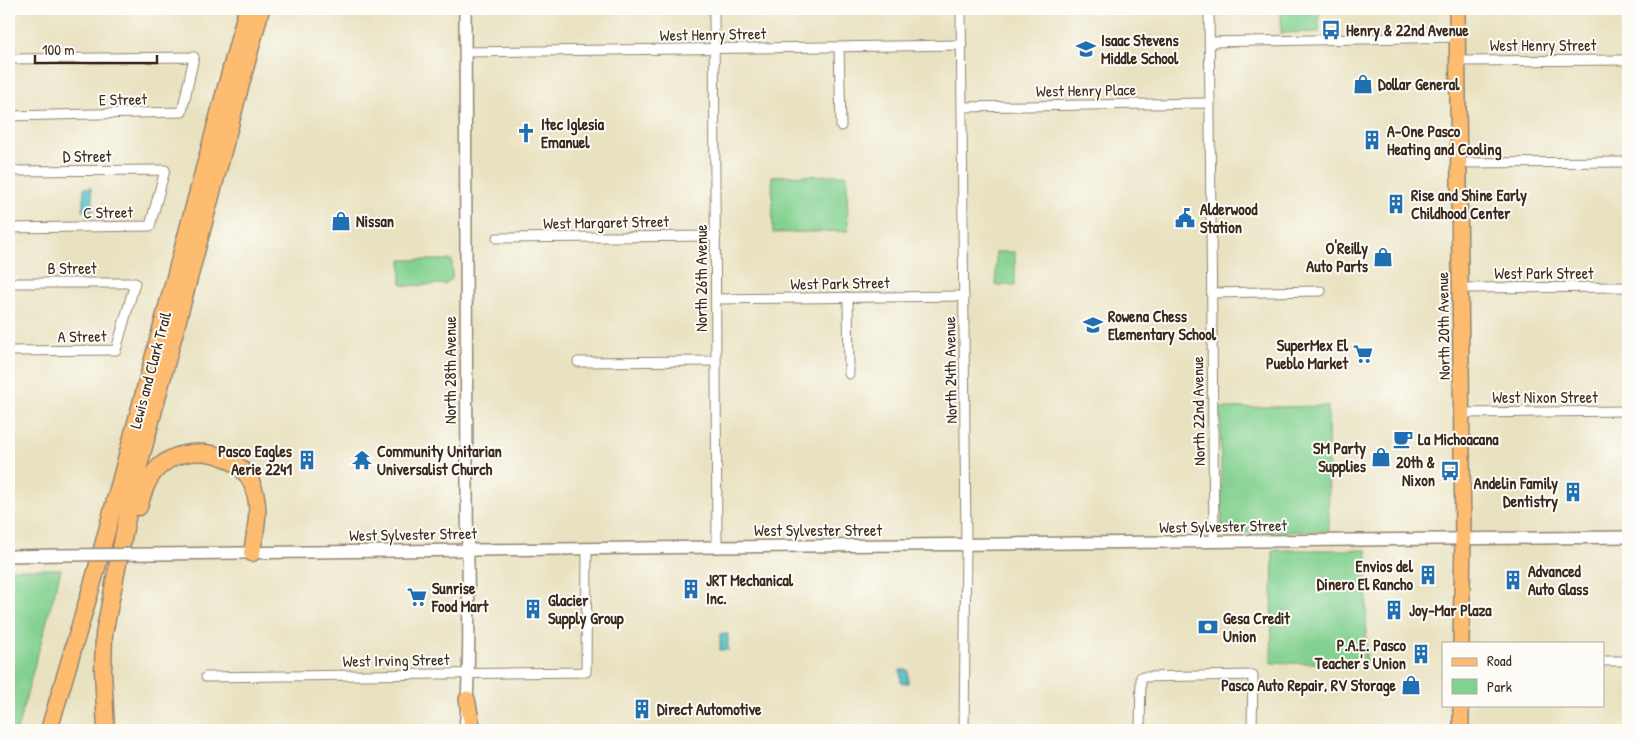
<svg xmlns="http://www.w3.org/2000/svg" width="1637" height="739" font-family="'Patrick Hand',sans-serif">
<rect width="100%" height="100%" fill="#fdfcf7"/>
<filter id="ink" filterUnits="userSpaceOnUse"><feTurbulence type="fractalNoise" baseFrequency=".02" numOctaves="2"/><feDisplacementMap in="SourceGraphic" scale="10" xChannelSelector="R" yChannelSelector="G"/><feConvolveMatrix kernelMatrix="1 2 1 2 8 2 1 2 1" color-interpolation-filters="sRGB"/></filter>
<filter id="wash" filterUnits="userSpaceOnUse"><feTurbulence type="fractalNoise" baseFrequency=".0096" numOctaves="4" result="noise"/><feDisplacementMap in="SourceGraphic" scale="20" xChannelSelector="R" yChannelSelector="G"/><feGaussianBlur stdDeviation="1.12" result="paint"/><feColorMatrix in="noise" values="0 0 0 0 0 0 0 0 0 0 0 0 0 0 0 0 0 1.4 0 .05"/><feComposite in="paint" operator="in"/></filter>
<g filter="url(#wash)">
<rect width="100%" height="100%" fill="#e9e2c1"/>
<!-- green -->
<g fill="#83d190" stroke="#5f7e57">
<path d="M1281 9H1319V32L1281 33Z"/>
<path d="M847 175 848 231 773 233 772 176Z"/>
<rect x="996" y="252" width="19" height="33"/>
<path d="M401 260H452V279L445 284 406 286 401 283Z"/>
<path d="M1328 406 1329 531 1228 533 1222 526 1220 408Z"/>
<path d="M1273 550H1367L1366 663H1271Z"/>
<path d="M9 569H61L17 730H9Z"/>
</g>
<!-- water -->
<g fill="#50bec6" stroke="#467472">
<path d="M84 188H91L94 210 82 211Z"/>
<rect x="720" y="634" width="8" height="16"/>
<path d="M900 670H908V683H901Z"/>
</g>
</g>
<g filter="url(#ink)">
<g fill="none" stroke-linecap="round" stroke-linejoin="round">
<defs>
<g id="minor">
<path d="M714 9 717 547"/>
<path d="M961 9 966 545 964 730"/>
<path d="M1209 9 1214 542"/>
<path d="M1210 42 1457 37"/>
<path d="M839 47 841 126"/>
<path d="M465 52 962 45"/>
<path d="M9 59 194 57 182 112 9 116"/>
<path d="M1457 61 1628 60"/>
<path d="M962 107 1210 103"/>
<path d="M1459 163 1628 162"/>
<path d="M9 171 165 170 150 226 9 228"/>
<path d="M497 238 716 236"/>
<path d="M9 283H135L116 350 9 351"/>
<path d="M1460 288 1628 287"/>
<path d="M1212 293 1321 291"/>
<path d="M848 298 849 374"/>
<path d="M716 299 964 296"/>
<path d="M578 362 716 361"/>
<path d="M1461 413 1628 411"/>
<path d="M1603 661H1628"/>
<path d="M206 677 586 672 587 549"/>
<path d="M1140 730 1141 677 1253 675 1252 730"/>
</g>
<g id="tertiary">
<path d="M465 9 467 483C467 565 472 648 465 730"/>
<path d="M155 554 717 547 1628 537"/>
<path d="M9 556 61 555"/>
</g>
<g id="primary">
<path d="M1457 9 1463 539 1461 643"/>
<path d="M467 699 473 730"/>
<path d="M1461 730V705"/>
</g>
<g id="motorway">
<path d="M139 507C143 493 147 478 159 467 187 441 242 451 254 489 261 510 255 532 252 553"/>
<path d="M49 730 95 575 247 9"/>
<path d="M106 730 103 671 104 634 133 488 261 9"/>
</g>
</defs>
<!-- minor casing -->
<use href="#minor" stroke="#928670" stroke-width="11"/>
<!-- tertiary casing -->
<use href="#tertiary" stroke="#928670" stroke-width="14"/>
<!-- primary casing -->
<use href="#primary" stroke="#928670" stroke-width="18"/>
<!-- motorway casing -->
<use href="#motorway" stroke="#928670" stroke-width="19"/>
<!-- minor -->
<use href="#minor" stroke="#fff" stroke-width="9"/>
<!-- tertiary -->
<use href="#tertiary" stroke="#fff" stroke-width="11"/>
<!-- primary -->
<use href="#primary" stroke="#fdbc70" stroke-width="15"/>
<!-- motorway -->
<use href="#motorway" stroke="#fdbc70" stroke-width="16"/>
<defs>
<path id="tertiary-bridge" d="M61 555 155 554"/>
</defs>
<!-- tertiary-bridge casing -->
<use href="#tertiary-bridge" stroke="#928670" stroke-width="14" stroke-linecap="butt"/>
<!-- tertiary-bridge -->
<use href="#tertiary-bridge" stroke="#fff" stroke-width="11"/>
</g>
</g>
<!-- icons -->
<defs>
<symbol id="bus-bare" viewBox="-9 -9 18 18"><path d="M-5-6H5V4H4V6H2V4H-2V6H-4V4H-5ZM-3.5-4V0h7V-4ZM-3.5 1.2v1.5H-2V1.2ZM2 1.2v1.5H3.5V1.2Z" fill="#1f6fb2" stroke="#fdfcf7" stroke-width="2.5" paint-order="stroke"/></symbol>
<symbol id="school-bare" viewBox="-9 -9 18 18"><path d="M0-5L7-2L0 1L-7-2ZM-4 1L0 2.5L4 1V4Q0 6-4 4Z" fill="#1f6fb2" stroke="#fdfcf7" stroke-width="2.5" paint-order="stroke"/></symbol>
<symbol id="shop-bare" viewBox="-9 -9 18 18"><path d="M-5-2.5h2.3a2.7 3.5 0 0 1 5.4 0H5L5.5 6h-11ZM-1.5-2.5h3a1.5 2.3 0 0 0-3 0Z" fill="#1f6fb2" stroke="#fdfcf7" stroke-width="2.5" paint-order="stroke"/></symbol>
<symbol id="church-bare" viewBox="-9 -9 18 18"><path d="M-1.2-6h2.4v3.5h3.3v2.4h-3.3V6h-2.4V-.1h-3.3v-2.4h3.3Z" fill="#1f6fb2" stroke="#fdfcf7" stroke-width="2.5" paint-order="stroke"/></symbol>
<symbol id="building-bare" viewBox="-9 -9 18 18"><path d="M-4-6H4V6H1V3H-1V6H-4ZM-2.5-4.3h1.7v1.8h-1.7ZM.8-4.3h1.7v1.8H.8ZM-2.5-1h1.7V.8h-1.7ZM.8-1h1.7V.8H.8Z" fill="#1f6fb2" stroke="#fdfcf7" stroke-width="2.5" paint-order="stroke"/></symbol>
<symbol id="civic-bare" viewBox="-9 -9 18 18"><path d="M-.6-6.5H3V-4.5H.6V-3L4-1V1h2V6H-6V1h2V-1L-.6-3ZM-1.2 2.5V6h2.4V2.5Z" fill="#1f6fb2" stroke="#fdfcf7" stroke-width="2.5" paint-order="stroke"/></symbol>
<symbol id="supermarket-bare" viewBox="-9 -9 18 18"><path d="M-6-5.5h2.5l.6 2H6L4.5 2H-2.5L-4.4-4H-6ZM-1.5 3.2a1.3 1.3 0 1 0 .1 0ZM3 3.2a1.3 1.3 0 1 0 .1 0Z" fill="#1f6fb2" stroke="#fdfcf7" stroke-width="2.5" paint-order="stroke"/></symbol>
<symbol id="cafe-bare" viewBox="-9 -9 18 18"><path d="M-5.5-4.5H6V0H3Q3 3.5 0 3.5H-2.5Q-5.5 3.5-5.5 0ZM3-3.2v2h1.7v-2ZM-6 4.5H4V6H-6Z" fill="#1f6fb2" stroke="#fdfcf7" stroke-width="2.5" paint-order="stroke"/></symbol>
<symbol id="temple-bare" viewBox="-9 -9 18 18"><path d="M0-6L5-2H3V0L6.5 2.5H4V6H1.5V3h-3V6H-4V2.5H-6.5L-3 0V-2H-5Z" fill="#1f6fb2" stroke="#fdfcf7" stroke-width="2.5" paint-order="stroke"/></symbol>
<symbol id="bank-bare" viewBox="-9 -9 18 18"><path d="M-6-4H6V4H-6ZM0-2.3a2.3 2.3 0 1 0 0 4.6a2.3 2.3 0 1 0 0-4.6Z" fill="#1f6fb2" stroke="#fdfcf7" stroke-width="2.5" paint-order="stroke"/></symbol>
</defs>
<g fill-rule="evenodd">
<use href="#bus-bare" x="1317" y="16" width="28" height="28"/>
<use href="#school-bare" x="1072" y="35" width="28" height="28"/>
<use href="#shop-bare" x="1349" y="70" width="28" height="28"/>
<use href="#church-bare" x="512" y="119" width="28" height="28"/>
<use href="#building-bare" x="1358" y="126" width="28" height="28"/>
<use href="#building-bare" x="1382" y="190" width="28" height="28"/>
<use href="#civic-bare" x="1171" y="204" width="28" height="28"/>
<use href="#shop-bare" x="327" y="207" width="28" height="28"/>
<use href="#shop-bare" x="1369" y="243" width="28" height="28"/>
<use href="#school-bare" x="1079" y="311" width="28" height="28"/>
<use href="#supermarket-bare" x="1349" y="340" width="28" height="28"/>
<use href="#cafe-bare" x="1389" y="425" width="28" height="28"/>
<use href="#shop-bare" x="1367" y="443" width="28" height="28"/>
<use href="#building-bare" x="293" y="446" width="28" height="28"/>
<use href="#temple-bare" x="348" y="446" width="28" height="28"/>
<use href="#bus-bare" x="1436" y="457" width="28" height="28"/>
<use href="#building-bare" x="1559" y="478" width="28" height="28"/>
<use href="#building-bare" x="1414" y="561" width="28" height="28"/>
<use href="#building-bare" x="1499" y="566" width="28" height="28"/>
<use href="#building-bare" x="677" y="575" width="28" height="28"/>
<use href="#supermarket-bare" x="403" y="583" width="28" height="28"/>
<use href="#building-bare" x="519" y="595" width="28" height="28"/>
<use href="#building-bare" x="1380" y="596" width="28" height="28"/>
<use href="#bank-bare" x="1194" y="613" width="28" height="28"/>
<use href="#building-bare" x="1407" y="640" width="28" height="28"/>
<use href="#shop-bare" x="1397" y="671" width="28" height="28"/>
<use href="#building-bare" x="628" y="695" width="28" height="28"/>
</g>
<g text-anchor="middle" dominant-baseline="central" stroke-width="4" stroke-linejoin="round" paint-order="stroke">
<!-- poi labels -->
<g font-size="16" font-weight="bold" fill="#3b2a1e" stroke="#fdfcf7" text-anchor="start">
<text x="1346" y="30">Henry &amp; 22nd Avenue</text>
<text x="1101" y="40">Isaac Stevens<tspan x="1101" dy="18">Middle School</tspan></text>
<text x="1378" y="84">Dollar General</text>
<text x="541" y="124">Itec Iglesia<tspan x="541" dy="18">Emanuel</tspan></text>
<text x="1387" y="131">A-One Pasco<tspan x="1387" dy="18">Heating and Cooling</tspan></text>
<text x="1411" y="195">Rise and Shine Early<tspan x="1411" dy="18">Childhood Center</tspan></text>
<text x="1200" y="209">Alderwood<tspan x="1200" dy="18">Station</tspan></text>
<text x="356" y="221">Nissan</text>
<text x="1368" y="248" text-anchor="end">O'Reilly<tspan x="1368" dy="18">Auto Parts</tspan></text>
<text x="1108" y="316">Rowena Chess<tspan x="1108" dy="18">Elementary School</tspan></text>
<text x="1348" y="345" text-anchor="end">SuperMex El<tspan x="1348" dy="18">Pueblo Market</tspan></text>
<text x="1418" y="439">La Michoacana</text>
<text x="1366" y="448" text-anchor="end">SM Party<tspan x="1366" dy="18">Supplies</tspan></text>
<text x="292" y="451" text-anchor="end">Pasco Eagles<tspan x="292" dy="18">Aerie 2241</tspan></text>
<text x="377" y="451">Community Unitarian<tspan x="377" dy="18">Universalist Church</tspan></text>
<text x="1435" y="462" text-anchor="end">20th &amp;<tspan x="1435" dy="18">Nixon</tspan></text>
<text x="1558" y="483" text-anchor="end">Andelin Family<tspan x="1558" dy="18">Dentistry</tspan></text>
<text x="1413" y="566" text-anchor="end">Envios del<tspan x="1413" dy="18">Dinero El Rancho</tspan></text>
<text x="1528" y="571">Advanced<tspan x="1528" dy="18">Auto Glass</tspan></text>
<text x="706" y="580">JRT Mechanical<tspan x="706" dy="18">Inc.</tspan></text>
<text x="432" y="588">Sunrise<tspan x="432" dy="18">Food Mart</tspan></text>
<text x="548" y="600">Glacier<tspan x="548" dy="18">Supply Group</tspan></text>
<text x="1409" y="610">Joy-Mar Plaza</text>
<text x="1223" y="618">Gesa Credit<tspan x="1223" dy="18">Union</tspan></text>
<text x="1406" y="645" text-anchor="end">P.A.E. Pasco<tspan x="1406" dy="18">Teacher's Union</tspan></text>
<text x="1396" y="685" text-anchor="end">Pasco Auto Repair, RV Storage</text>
<text x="657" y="709">Direct Automotive</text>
</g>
<!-- street labels -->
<g font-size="16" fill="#3b2a1e" stroke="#fdfcf7">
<text transform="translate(713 34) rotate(-1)">West Henry Street</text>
<text x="1543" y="45">West Henry Street</text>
<text transform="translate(1086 90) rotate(-1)">West Henry Place</text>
<text transform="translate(123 99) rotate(-1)">E Street</text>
<text x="87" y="156">D Street</text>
<text transform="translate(108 212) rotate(-1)">C Street</text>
<text transform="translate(606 222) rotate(-1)">West Margaret Street</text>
<text x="72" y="268">B Street</text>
<text x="1544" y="273">West Park Street</text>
<text transform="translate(701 278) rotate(-90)">North 26th Avenue</text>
<text transform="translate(840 283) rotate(-1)">West Park Street</text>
<text transform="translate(1443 326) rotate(-91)">North 20th Avenue</text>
<text transform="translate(82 336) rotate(-1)">A Street</text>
<text transform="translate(150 370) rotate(-75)">Lewis and Clark Trail</text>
<text transform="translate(450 370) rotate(-90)">North 28th Avenue</text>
<text transform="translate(950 370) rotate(-91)">North 24th Avenue</text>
<text x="1545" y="397">West Nixon Street</text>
<text transform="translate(1198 411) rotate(-91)">North 22nd Avenue</text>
<text transform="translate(1223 526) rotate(-1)">West Sylvester Street</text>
<text x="818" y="530">West Sylvester Street</text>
<text transform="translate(413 534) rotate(-1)">West Sylvester Street</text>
<text transform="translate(396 660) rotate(-1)">West Irving Street</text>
</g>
</g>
<!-- margin -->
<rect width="1637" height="739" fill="none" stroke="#fdfcf7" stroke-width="30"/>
<!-- legend -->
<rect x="1442" y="642" width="162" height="65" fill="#fdfcf7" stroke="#afa8a0"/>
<rect x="1452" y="658" width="25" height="8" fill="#fdbc70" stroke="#afa8a0"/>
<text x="1487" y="666" font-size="15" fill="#3b2a1e">Road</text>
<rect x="1452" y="679" width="25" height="15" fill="#83d190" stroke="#afa8a0"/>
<text x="1487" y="692" font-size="15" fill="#3b2a1e">Park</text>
<!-- scale -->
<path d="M35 55v8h122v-8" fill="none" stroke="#3b2a1e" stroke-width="2.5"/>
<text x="42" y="55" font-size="15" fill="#3b2a1e" stroke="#fdfcf7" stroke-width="4" paint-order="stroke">100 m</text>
</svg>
